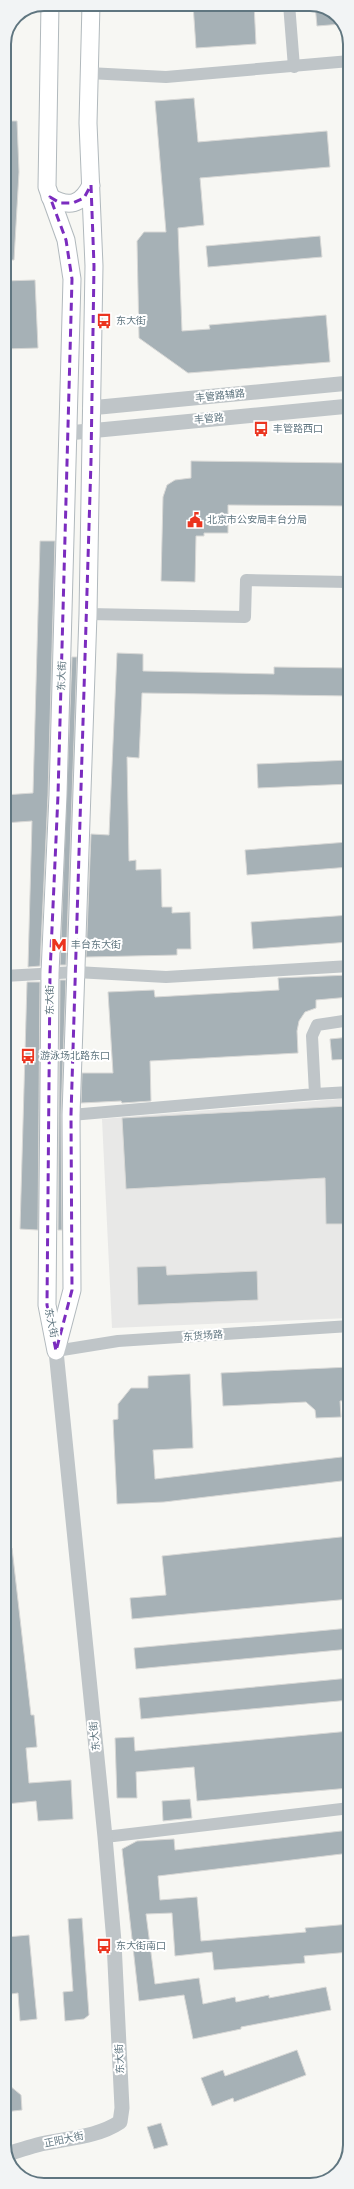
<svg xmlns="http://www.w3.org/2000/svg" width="354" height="2189" font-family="'Nunito Sans','Noto Sans SC',sans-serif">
<rect width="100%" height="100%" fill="#f7f7f3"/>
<!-- built -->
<path fill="#e8e8e7" d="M350 1098V1318L112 1328 102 1119Z"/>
<!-- building -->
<g fill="#a6b1b6" stroke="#d8d8d6">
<path d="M193 4H254L256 44 196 48Z"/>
<path d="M315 5 338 16 342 24 317 26Z"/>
<path d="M194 98 198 142 327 131 330 167 200 178 204 225 178 228 182 331 210 329 209 325 326 315 330 362 188 373 139 338 137 241 144 232H166L155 101Z"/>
<path d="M4 121H17L19 172 14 260H4Z"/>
<path d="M320 236 322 257 208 267 206 246Z"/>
<path d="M35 280 38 348 4 349V281Z"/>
<path d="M191 461 350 463V506L228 505V533H204V536H196L195 582 161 581 163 497 167 485 175 480 191 478Z"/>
<path d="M40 541H55L48 795 40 966 28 967 32 821 4 823V795L33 793Z"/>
<path d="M117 653 143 654V671L274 674V667L350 668V696L142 693 139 758 127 757 129 861 136 860V870L161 869 162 907H172V913L190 912 191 949H177V955L86 957 91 834 109 835Z"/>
<path d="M72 657H77L66 965H60Z"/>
<path d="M350 760V784L258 788 257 764Z"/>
<path d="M348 842 350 867 247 875 245 850Z"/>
<path d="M350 915V942L253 949 251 922Z"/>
<path d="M350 975V997L316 1000V1008L305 1012 299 1021 297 1031 298 1053 150 1061 151 1101 122 1103 121 1101 81 1103 82 1073H113L108 992 154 990 155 997 279 990 278 978Z"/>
<path d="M60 980H66L61 1115 62 1230H58Z"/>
<path d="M27 982H40L38 1230 20 1229Z"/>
<path d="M350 1037V1059L332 1060 330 1039Z"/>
<path d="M348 1106 350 1141H346L347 1224H326L325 1178 126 1189 122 1118Z"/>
<path d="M166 1266 167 1275 257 1271 258 1300 138 1305 137 1267Z"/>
<path d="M350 1367V1400L340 1401 341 1417 316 1418 315 1410 306 1402 223 1406 221 1373Z"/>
<path d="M190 1374 193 1448 153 1450 155 1479 350 1456V1480L164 1502 117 1504 113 1420 118 1419V1404L131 1388H148V1376Z"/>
<path d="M350 1536V1599L132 1619 130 1598 166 1595 162 1556Z"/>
<path d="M12 1548 31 1715H34L37 1747 26 1748 29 1783 71 1780 73 1819 38 1821 36 1801 6 1804 4 1718 9 1717 4 1680V1549Z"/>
<path d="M350 1628V1649L136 1669 134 1648Z"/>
<path d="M350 1678V1700L141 1719 139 1698Z"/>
<path d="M350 1731V1788L197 1801 194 1767 136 1772 137 1798H117L115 1738 134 1737 135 1751Z"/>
<path d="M190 1799 192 1818 163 1821 162 1801Z"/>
<path d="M350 1830V1853L158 1876 160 1900 197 1897 201 1941 306 1932 305 1928 350 1924V1952L304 1956 305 1963 214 1970 212 1952 175 1956 172 1913 146 1914 155 1984 199 1978 203 2004 235 1997 236 2002 269 1995V1998L326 1987 331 2010 241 2027V2029L193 2039 184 1995 139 2001 122 1849 137 1841 174 1839 175 1850Z"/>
<path d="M82 1918 89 2015 84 2019 65 2021 63 1992 73 1991 68 1919Z"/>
<path d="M29 1935 37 2019 20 2021 18 1993 4 1995V1963H9L7 1937Z"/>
<path d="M297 2050 306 2075 234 2102 233 2098 212 2106 201 2078 223 2070 225 2076Z"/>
<path d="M4 2081 21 2095 22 2110 4 2112Z"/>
<path d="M161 2123 168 2145 154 2149 147 2127Z"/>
</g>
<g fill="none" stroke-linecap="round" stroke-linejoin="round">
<defs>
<g id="secondary">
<path d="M50 4 47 187 66 240 72 279 58 795 50 973 47 1305 56 1351"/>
<path d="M50 197C69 208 81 205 91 185"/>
<path d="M57 1347 72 1290 71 1115 88 614 94 266 88 123 91 4"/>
</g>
</defs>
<!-- secondary casing -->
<use href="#secondary" stroke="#b1b9bd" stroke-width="19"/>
<!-- minor -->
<g stroke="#bfc5c8" stroke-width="12">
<path d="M289 4 294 67"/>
<path d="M88 73 166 77 350 61"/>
<path d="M88 614 245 617 246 580 350 582"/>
<path d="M4 976 76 972 166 977 350 966"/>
<path d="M315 1094 350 1092"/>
<path d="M71 1115 315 1094 312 1036 317 1025 350 1020"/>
<path d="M56 1351 118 1341 350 1326"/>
<path d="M105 1837 350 1808"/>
</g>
<!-- tertiary -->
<g stroke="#bfc5c8" stroke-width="15">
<path d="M90 408 350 383"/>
<path d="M68 433 350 406"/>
<path d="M7 2154C17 2151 26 2148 37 2145 65 2138 96 2138 120 2122L122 2108 114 1942 105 1837 56 1351"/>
</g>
<!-- secondary -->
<use href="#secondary" stroke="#fff" stroke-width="17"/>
</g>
<!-- marked area -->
<path fill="none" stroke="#7b2cbf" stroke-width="3" stroke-dasharray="8 5" stroke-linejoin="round" d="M91 185 94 266 91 461 71 1115 72 1290 56 1351 47 1305 50 973 58 795 72 279 66 240 50 197 60 203H73L84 198Z"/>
<!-- icons -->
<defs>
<symbol id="bus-bare" viewBox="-9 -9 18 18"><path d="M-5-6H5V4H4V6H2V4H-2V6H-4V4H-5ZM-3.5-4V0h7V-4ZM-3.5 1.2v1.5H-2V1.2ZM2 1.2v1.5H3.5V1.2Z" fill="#eb341f" stroke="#fff" stroke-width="2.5" paint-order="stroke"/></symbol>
<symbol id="civic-bare" viewBox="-9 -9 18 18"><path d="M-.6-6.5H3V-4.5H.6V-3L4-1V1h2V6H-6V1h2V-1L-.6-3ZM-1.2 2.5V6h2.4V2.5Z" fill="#eb341f" stroke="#fff" stroke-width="2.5" paint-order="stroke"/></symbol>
<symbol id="metro-bare" viewBox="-9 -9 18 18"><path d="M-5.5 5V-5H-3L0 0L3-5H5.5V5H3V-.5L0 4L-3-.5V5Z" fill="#eb341f" stroke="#fff" stroke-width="2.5" paint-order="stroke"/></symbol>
</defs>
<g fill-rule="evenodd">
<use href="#bus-bare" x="93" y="310" width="22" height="22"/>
<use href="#bus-bare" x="250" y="418" width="22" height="22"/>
<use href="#civic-bare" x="184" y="509" width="22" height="22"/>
<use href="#metro-bare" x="48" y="934" width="22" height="22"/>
<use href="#bus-bare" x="17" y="1045" width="22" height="22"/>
<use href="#bus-bare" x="93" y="1935" width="22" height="22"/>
</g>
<g text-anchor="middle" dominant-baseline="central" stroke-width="4" stroke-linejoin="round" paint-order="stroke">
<!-- poi labels -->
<g font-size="10" fill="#607680" stroke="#fff" text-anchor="start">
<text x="116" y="321">东大街</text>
<text x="273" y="429">丰管路西口</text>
<text x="207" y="520">北京市公安局丰台分局</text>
<text x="71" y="945">丰台东大街</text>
<text x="40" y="1056">游泳场北路东口</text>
<text x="116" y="1946">东大街南口</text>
</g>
<!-- street labels -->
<g font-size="10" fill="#607680" stroke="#fff">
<text transform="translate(220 396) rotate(-6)">丰管路辅路</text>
<text transform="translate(209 419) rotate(-5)">丰管路</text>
<text transform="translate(62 676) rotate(-88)">东大街</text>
<text transform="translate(50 1000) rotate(-90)">东大街</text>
<text transform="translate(51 1323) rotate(78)">东大街</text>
<text transform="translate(203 1336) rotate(-4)">东货场路</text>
<text transform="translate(95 1736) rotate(-96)">东大街</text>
<text transform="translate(120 2059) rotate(-93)">东大街</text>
<text transform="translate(64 2140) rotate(-12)">正阳大街</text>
</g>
</g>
<!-- crop -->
<path d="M0 0H354V2189H0ZM44 11H310A33 33 0 0 1 343 44V2145A33 33 0 0 1 310 2178H44A33 33 0 0 1 11 2145V44A33 33 0 0 1 44 11Z" fill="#f2f4f5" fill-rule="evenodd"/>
<path fill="none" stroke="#607680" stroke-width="2" d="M44 11H310A33 33 0 0 1 343 44V2145A33 33 0 0 1 310 2178H44A33 33 0 0 1 11 2145V44A33 33 0 0 1 44 11Z"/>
</svg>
